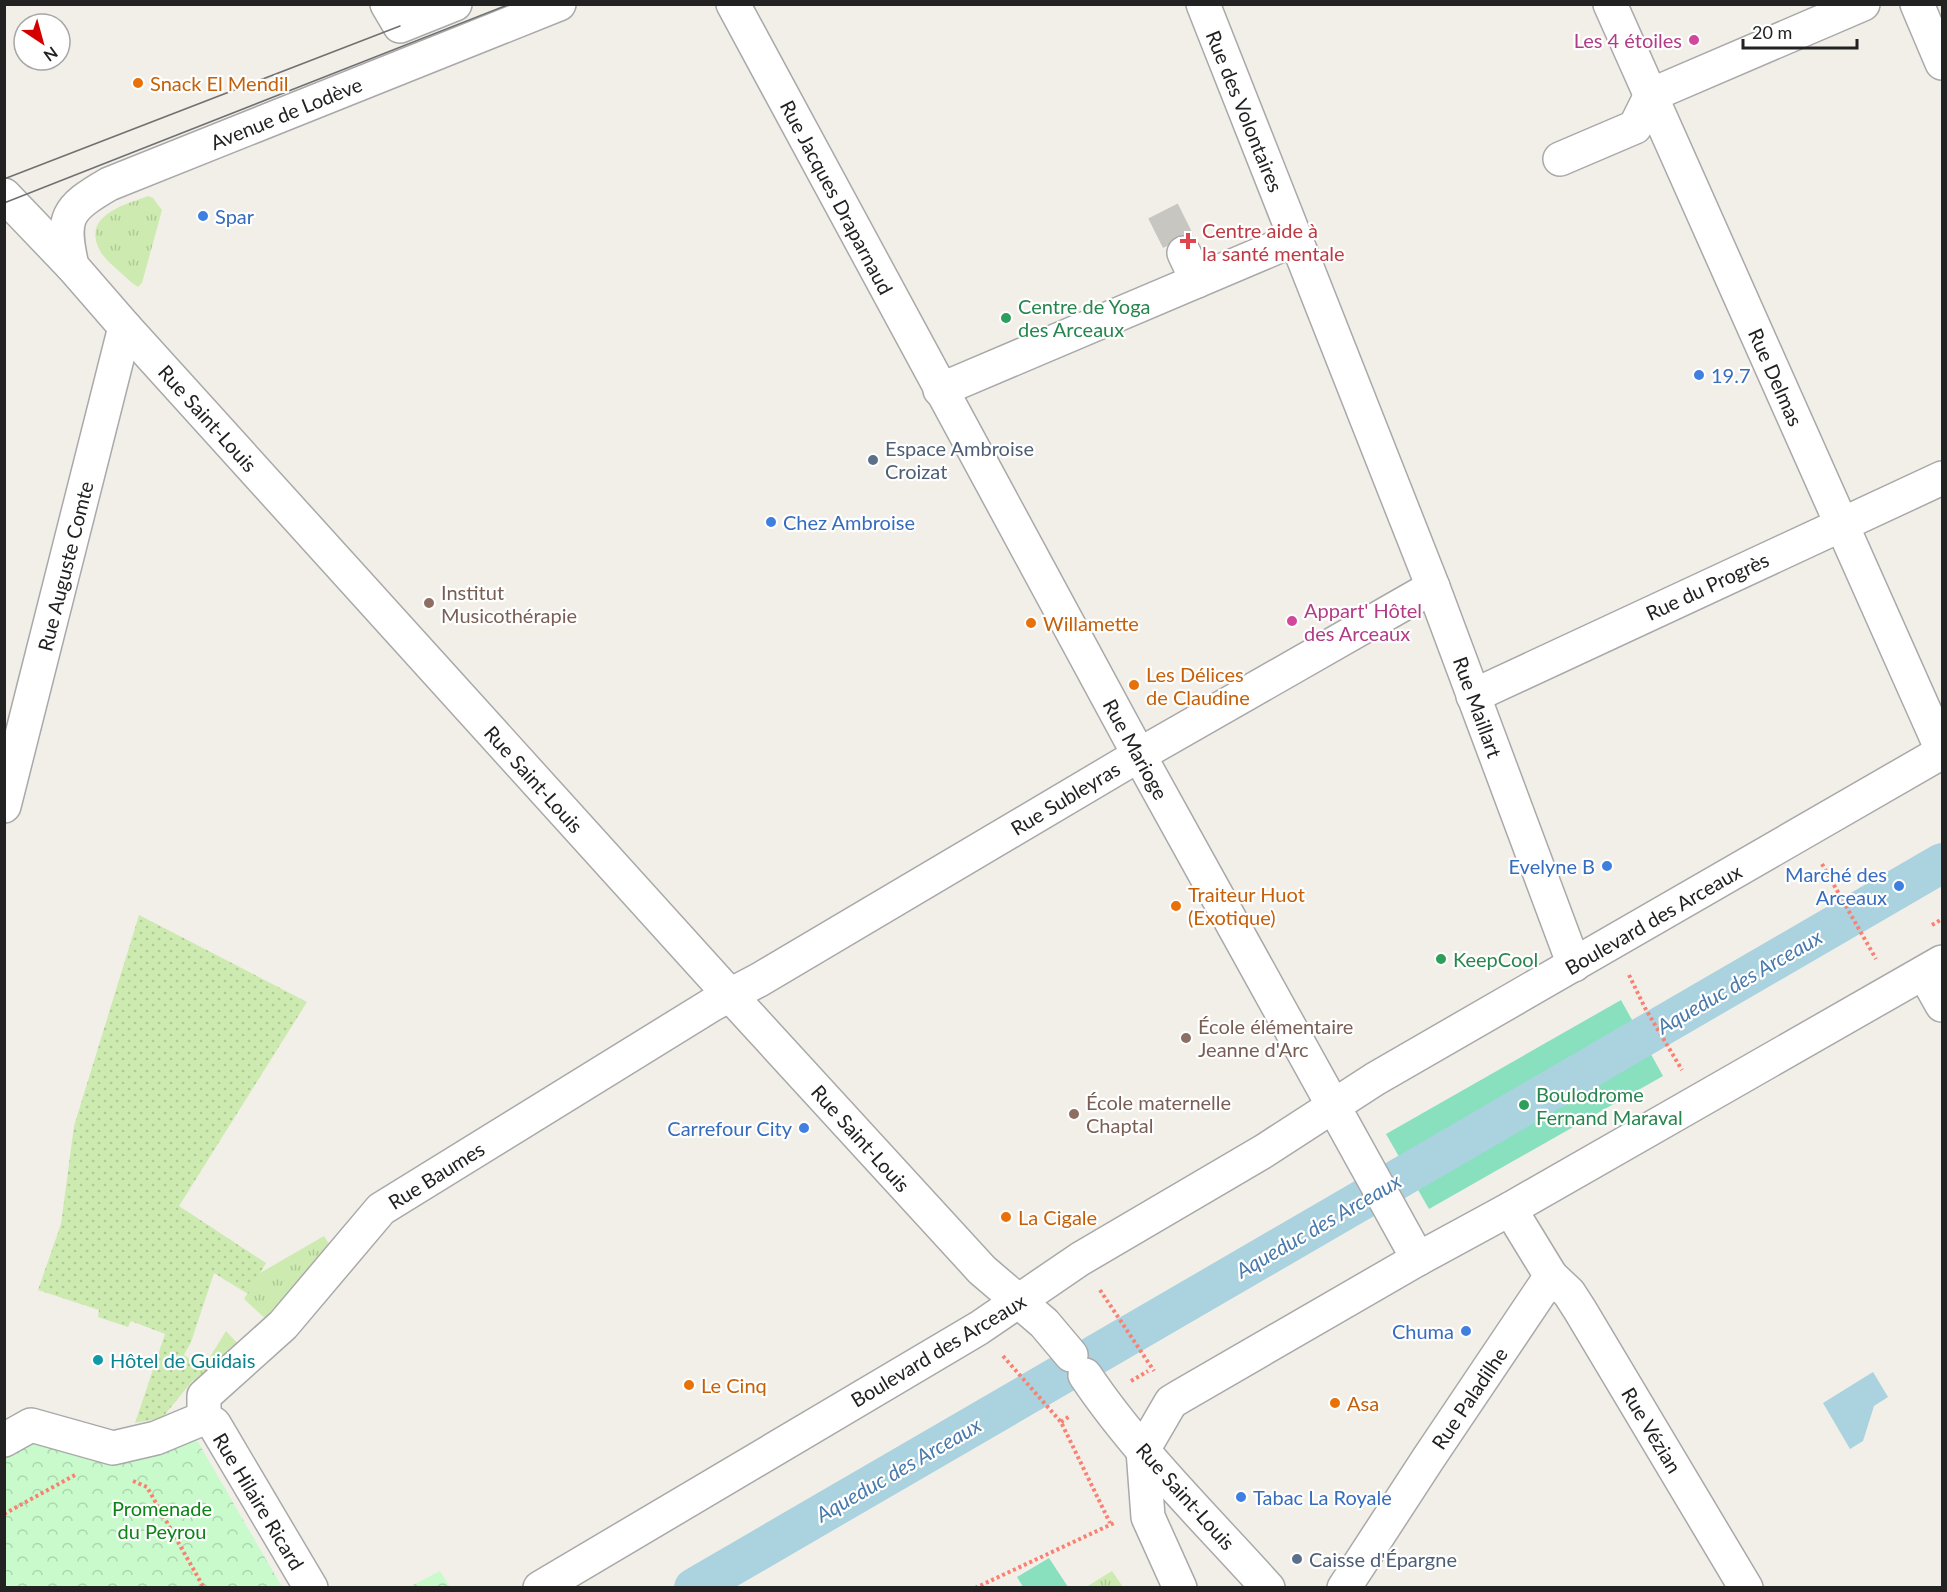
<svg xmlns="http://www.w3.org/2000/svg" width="1947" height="1592" font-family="Lato,sans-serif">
<defs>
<pattern id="grass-tufts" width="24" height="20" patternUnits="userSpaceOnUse" patternTransform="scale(1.5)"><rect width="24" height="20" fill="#cdebb0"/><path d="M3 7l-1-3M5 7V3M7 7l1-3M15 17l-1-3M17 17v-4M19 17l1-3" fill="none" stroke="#b0c997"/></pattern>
<pattern id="park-crowns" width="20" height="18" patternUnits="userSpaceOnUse" patternTransform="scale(1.5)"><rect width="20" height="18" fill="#c8facc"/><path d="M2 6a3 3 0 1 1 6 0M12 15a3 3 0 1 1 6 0" fill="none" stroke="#acd6af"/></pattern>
<pattern id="garden-dots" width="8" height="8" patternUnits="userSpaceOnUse" patternTransform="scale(1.5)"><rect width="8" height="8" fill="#cdebb0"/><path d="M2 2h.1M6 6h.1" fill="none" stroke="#b0c997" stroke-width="1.8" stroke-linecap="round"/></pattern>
</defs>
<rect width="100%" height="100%" fill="#f2efe9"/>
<!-- grass -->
<g fill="url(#grass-tufts)">
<path d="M148 196 153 198 162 210 142 283 138 287 132 283C123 274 104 260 99 249 83 215 124 205 148 196Z"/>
<path d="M324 1236 334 1252 268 1321 244 1299 260 1273Z"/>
<path d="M226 1331 241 1347 200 1386 193 1380 203 1368Z"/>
<path d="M1112 1571 1123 1587H1086Z"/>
</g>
<!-- park -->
<g fill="url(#park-crowns)">
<path d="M194 1435 282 1587H5L4 1459 42 1437Z"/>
<path d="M440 1571 450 1587H409Z"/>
</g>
<!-- garden -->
<path fill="url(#garden-dots)" d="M139 915 307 1002 179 1206 266 1263 248 1294 214 1273 191 1342 184 1355 203 1368 162 1418 135 1423 165 1334 131 1321 128 1327 98 1317 99 1310 38 1290 61 1224 74 1126Z"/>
<!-- pitch -->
<g fill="#88e0be">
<path d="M1621 1000 1663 1076 1429 1209 1386 1134Z"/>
<path d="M1049 1558 1068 1587H1023L1017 1577Z"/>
</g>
<!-- water -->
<path fill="#aad3df" d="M1873 1372 1888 1397 1874 1406 1863 1441 1850 1449 1823 1403Z"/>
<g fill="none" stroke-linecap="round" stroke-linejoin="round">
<!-- canal -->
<path stroke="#aad3df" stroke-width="40" d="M694 1588 1942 863"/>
<!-- minor-tunnel -->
<path stroke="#c8c6c1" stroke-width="33" stroke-dasharray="33 16" stroke-linecap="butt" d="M1163 211 1184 253"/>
<defs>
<g id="minor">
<path d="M387 4 400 26 455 4"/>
<path d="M733 4 1139 755 1418 1259"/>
<path d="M1203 4 1433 587 1574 965"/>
<path d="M1610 4 1942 750"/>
<path d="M1917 4 1942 63"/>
<path d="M1560 159 1635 127 1651 95 1863 4"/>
<path d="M4 195 72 266 125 327 729 994 982 1270 1044 1323 1071 1355"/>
<path d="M1184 253 1197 281"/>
<path d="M72 266C61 217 66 209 109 184L559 4"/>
<path d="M940 390 1296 239"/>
<path d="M1473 696 1942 478"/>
<path d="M4 806 125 327"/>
<path d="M1924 973 1942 1005"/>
<path d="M1551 1276 1569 1293 1580 1310 1746 1588"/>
<path d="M1085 1375C1136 1451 1206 1519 1268 1588"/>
<path d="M204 1418V1396L283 1325 381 1209 713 1004 759 980 1139 755 1433 587"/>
<path d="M204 1418 214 1424 311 1588"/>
<path d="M4 1440 31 1425 113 1448 156 1438 204 1418"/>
<path d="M1143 1450 1171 1402 1181 1396 1418 1259 1510 1209 1942 962"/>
<path d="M1143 1450 1148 1517 1180 1588"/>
<path d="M540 1588 979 1328 1080 1259 1264 1151 1375 1079 1942 752"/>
<path d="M1344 1588 1428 1459 1551 1276 1510 1209"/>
</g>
</defs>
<!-- minor casing -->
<use href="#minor" stroke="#a9a9a9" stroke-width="36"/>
<!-- path -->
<g stroke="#fa8072" stroke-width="4" stroke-dasharray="3 3" stroke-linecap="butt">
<path d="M1822 864 1876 959"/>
<path d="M1932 925 1942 919"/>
<path d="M1629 975 1645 1008 1682 1070"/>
<path d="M1100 1290 1154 1371"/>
<path d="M1003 1356 1061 1422 1110 1523"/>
<path d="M1131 1381 1148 1371"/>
<path d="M1061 1422 1070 1416"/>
<path d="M133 1481 147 1487 204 1588"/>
<path d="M4 1514 75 1475"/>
<path d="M975 1588 1114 1523"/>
</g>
<!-- minor -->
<use href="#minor" stroke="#fff" stroke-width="33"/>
<!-- tram -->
<g stroke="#707070" stroke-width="1.5">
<path d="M4 179 400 26"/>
<path d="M4 203 510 4"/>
</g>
</g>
<!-- markers -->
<g fill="#d1479c" stroke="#fff" stroke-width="2">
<circle cx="1694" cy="40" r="6"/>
<circle cx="1292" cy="621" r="6"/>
</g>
<g fill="#e8710a" stroke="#fff" stroke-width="2">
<circle cx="138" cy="83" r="6"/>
<circle cx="1031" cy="623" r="6"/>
<circle cx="1134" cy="685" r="6"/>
<circle cx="1176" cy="906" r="6"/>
<circle cx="1006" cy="1217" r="6"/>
<circle cx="689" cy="1385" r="6"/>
<circle cx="1335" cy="1403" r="6"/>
</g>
<g fill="#3f7fe0" stroke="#fff" stroke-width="2">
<circle cx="203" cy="216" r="6"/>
<circle cx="1699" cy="375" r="6"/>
<circle cx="771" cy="522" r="6"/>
<circle cx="1607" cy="866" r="6"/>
<circle cx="1899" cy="886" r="6"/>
<circle cx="804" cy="1128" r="6"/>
<circle cx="1466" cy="1331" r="6"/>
<circle cx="1241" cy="1497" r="6"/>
</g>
<path fill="#e0444e" stroke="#fff" stroke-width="2" d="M1185 232h6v6h6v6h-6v6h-6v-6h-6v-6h6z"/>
<g fill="#2e9e5b" stroke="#fff" stroke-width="2">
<circle cx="1006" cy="318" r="6"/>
<circle cx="1441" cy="959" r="6"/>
<circle cx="1524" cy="1105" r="6"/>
</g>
<g fill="#5c6f8a" stroke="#fff" stroke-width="2">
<circle cx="873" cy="460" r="6"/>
<circle cx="1297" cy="1559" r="6"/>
</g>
<g fill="#8d6e63" stroke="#fff" stroke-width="2">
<circle cx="429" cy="603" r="6"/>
<circle cx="1186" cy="1038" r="6"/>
<circle cx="1074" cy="1114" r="6"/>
</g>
<circle fill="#0f9aa8" stroke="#fff" stroke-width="2" cx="98" cy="1360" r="6"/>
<g text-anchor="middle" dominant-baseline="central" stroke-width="4.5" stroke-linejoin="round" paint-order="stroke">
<!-- hotel labels -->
<g font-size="20" fill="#b23c85" stroke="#fff" text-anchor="end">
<text x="1682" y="40">Les 4 étoiles</text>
<text x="1304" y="610" text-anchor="start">Appart' Hôtel<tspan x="1304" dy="23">des Arceaux</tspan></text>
</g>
<!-- food labels -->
<g font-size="20" fill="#c56008" stroke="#fff" text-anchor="start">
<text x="150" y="83">Snack El Mendil</text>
<text x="1043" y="623">Willamette</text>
<text x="1146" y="674">Les Délices<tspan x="1146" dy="23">de Claudine</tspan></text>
<text x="1188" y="894">Traiteur Huot<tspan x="1188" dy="23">(Exotique)</tspan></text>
<text x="1018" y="1217">La Cigale</text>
<text x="701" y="1385">Le Cinq</text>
<text x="1347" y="1403">Asa</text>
</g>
<!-- street labels -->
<g font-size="20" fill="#222" stroke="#fff">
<text transform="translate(1245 111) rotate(68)">Rue des Volontaires</text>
<text transform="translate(286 113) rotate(-22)">Avenue de Lodève</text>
<text transform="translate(837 197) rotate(62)">Rue Jacques Draparnaud</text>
<text transform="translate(1776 377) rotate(66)">Rue Delmas</text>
<text transform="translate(208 418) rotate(48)">Rue Saint-Louis</text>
<text transform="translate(65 566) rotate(-76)">Rue Auguste Comte</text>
<text transform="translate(1707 586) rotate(-25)">Rue du Progrès</text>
<text transform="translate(1478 707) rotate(70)">Rue Maillart</text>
<text transform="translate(1136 749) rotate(61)">Rue Marioge</text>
<text transform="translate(534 779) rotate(48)">Rue Saint-Louis</text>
<text transform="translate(1065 798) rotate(-31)">Rue Subleyras</text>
<text transform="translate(1653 919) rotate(-30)">Boulevard des Arceaux</text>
<text transform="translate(861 1138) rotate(48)">Rue Saint-Louis</text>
<text transform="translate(436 1175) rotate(-32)">Rue Baumes</text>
<text transform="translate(938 1350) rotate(-31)">Boulevard des Arceaux</text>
<text transform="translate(1469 1398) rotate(-56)">Rue Paladilhe</text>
<text transform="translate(1652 1430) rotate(59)">Rue Vézian</text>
<text transform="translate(1186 1496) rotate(48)">Rue Saint-Louis</text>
<text transform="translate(259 1501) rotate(59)">Rue Hilaire Ricard</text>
</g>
<!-- shop labels -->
<g font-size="20" fill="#366cbe" stroke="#fff" text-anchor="start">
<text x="215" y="216">Spar</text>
<text x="1711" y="375">19.7</text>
<text x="783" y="522">Chez Ambroise</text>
<text x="1595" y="866" text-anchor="end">Evelyne B</text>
<text x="1887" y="874" text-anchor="end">Marché des<tspan x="1887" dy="23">Arceaux</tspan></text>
<text x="792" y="1128" text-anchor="end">Carrefour City</text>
<text x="1454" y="1331" text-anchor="end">Chuma</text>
<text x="1253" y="1497">Tabac La Royale</text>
</g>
<!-- health labels -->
<g font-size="20" fill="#be3a42" stroke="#fff" text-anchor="start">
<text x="1202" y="230">Centre aide à<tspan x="1202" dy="23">la santé mentale</tspan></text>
</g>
<!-- leisure labels -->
<g font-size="20" fill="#27864d" stroke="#fff" text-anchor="start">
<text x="1018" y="306">Centre de Yoga<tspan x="1018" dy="23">des Arceaux</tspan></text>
<text x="1453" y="959">KeepCool</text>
<text x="1536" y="1094">Boulodrome<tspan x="1536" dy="23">Fernand Maraval</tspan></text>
</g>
<!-- service labels -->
<g font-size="20" fill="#4e5e75" stroke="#fff" text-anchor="start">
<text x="885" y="448">Espace Ambroise<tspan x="885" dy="23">Croizat</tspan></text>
<text x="1309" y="1559">Caisse d'Épargne</text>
</g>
<!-- education labels -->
<g font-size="20" fill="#785e54" stroke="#fff" text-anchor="start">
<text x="441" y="592">Institut<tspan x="441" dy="23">Musicothérapie</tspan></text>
<text x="1198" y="1026">École élémentaire<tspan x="1198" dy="23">Jeanne d'Arc</tspan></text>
<text x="1086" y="1102">École maternelle<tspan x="1086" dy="23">Chaptal</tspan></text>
</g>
<!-- culture labels -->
<g font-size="20" fill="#0d838f" stroke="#fff" text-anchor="start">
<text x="110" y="1360">Hôtel de Guidais</text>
</g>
<!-- park labels -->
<g font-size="20" fill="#0c8416" stroke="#fff">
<text x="162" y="1508">Promenade<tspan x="162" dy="23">du Peyrou</tspan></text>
</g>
<!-- water labels -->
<g font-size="21" font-style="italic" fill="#4a7aab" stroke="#fff">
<text transform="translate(1739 981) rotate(-30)">Aqueduc des Arceaux</text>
<text transform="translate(1318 1225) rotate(-30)">Aqueduc des Arceaux</text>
<text transform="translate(898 1469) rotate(-30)">Aqueduc des Arceaux</text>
</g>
</g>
<!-- border -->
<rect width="1947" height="1592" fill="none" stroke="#222222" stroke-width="12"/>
<!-- north arrow -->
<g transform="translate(42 42) rotate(144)"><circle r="28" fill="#ffffff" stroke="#a7a7a7" stroke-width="1.5"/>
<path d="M0-4.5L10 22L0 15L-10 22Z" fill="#d40000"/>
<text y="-9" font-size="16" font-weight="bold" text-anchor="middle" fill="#222222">N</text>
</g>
<!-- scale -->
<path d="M1743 39v9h114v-9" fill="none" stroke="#222222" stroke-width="3"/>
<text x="1752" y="39" font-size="18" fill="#222222" stroke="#ffffff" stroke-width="4.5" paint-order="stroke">20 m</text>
</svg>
